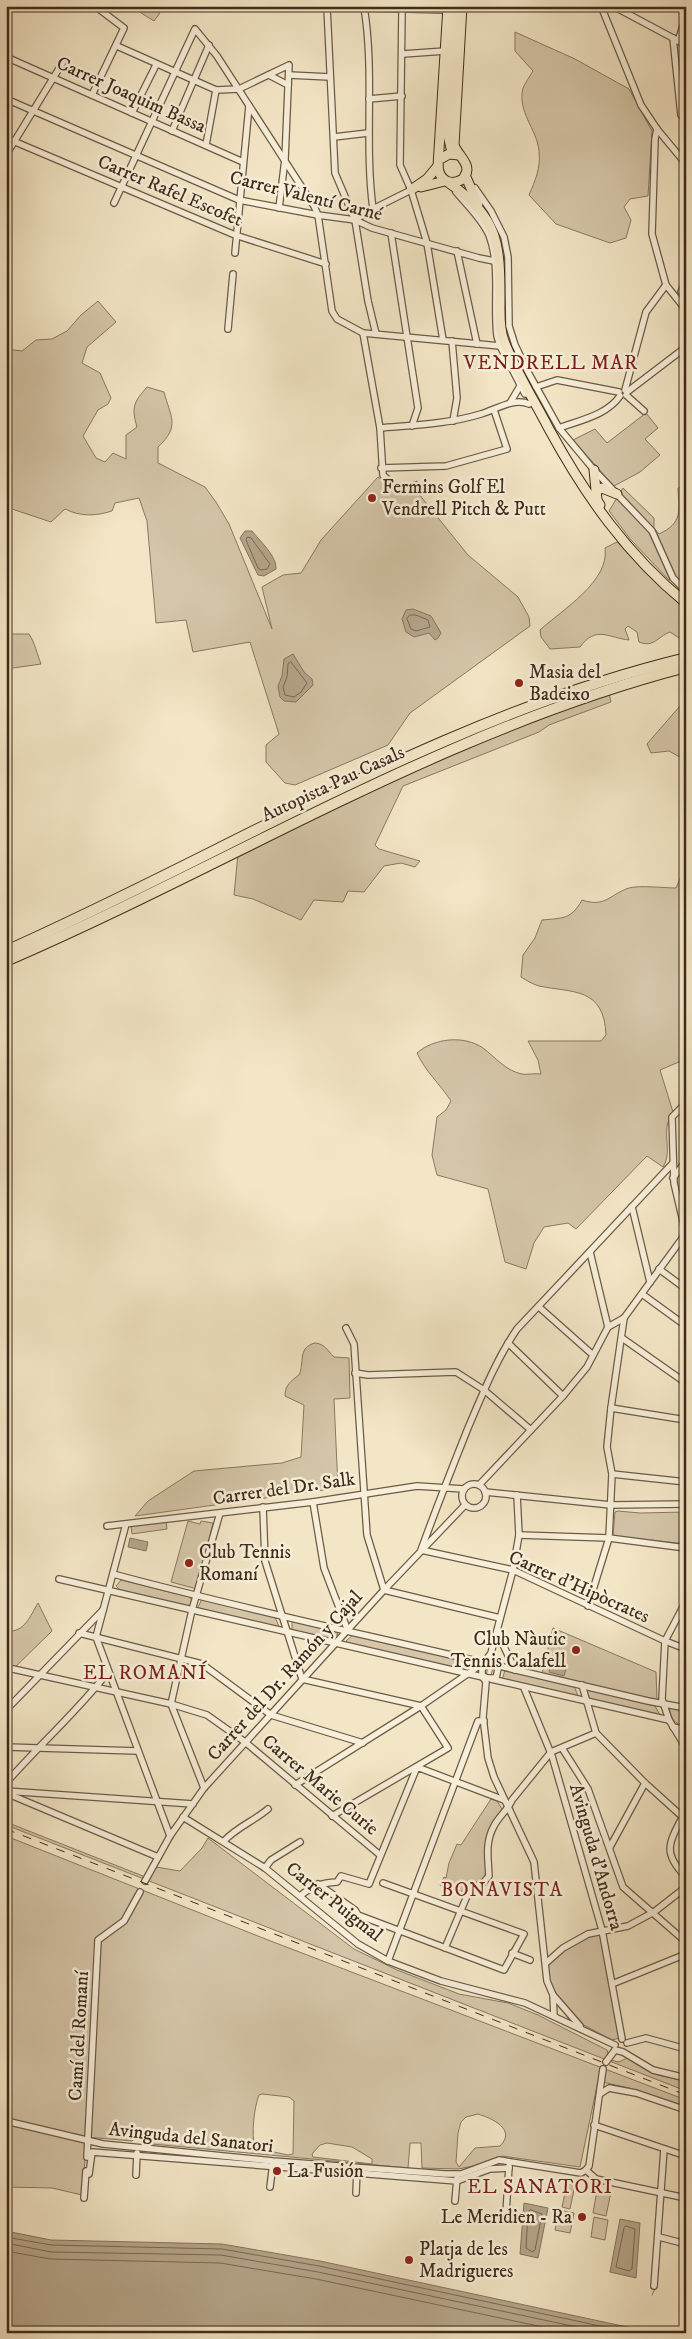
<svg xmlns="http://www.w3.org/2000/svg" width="692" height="2339" font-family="'IM FELL DW Pica',serif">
<rect width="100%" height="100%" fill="#f3e6c6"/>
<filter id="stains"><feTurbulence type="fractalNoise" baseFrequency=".004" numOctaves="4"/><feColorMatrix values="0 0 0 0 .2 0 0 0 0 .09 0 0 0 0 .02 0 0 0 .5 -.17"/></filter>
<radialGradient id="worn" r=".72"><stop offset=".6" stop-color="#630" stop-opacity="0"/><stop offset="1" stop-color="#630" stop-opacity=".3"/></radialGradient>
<!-- green -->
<g fill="#d5c6a9" stroke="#8a7862" fill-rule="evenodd">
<path d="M141 6H150L160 13 154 21 138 11Z"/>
<path d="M515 32 575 59 629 89 652 131 648 196 630 199 624 207 631 220 626 238 610 243 556 224 529 195C535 181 541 168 539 151 537 129 517 112 523 88 525 83 530 76 533 71L515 51Z"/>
<path d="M98 301 116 322 87 347 82 363 100 373 111 398 108 404 98 410 83 436 96 458 105 462 113 453 126 459V435L137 427C131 407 134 402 147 387L164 392C170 416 181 426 158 447V463L205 487 216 502 229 524 272 629 262 587 283 575 301 573 321 540 378 477 401 493 414 488 468 555 518 597 529 617 530 626 410 713 388 745 295 785 285 783 266 762V745L279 734 250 642 193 652 186 620 156 623 147 521 139 498 115 503 112 511C96 516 81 517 65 509L51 522 6 507V349L22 351 36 340 52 339 67 331 81 315Z"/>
<path d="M646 413 658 428 645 439 660 455 640 472 614 486 573 440 595 429 607 443Z"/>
<path d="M686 486V560L683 571 686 587 678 579 669 580 631 540 609 511 623 488 654 518V528L659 534C683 523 679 511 678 488Z"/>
<path d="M617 542 686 611V635L679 638 670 632C657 637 654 648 639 642L637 632 628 626 625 629 629 640C609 638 596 625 580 647L550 649 541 637 540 630C562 610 610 581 605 548Z"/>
<path d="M6 634H29C35 643 37 654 41 664L6 669Z"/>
<path d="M609 693 611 702 549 725 539 732 403 786 375 845 379 849 420 861 415 867 401 863 384 866 364 892 348 891 343 902 314 900 301 920 253 899 234 895 238 854 308 818 508 729Z"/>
<path d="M686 699V782L685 760 669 751 651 753 647 744Z"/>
<path d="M686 864V1059L660 1070 673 1112C659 1132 674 1149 663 1167L647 1156 576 1229 568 1223 544 1227 534 1243 526 1269 505 1262 488 1189 437 1175 432 1155 437 1117 446 1110 451 1101C440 1084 425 1071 417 1053 434 1038 464 1035 483 1048 495 1057 506 1071 522 1074 528 1075 535 1073 541 1074L538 1060 528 1041H601L606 1035C604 987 573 993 539 986 532 984 526 980 521 977L523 955 535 938 542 920C562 918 571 920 582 900 606 908 610 894 629 888 640 885 664 888 676 888Z"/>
<path d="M315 1343C325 1344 327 1350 334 1357L349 1358 350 1398 334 1399 338 1488 135 1516 148 1501 194 1471 282 1463 301 1457 304 1405 285 1396C285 1385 291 1381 299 1375 305 1362 297 1348 315 1343Z"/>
<path d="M618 1511 640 1513 686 1512V1544L613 1536 615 1512Z"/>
<path d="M166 1521 167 1529 132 1534 131 1526Z"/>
<path d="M188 1521 200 1524 201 1521 213 1523 197 1589 171 1582Z"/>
<path d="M121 1580 189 1597 192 1600 189 1607 120 1590 116 1586Z"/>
<path d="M202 1599 275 1617 280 1629 201 1610 198 1607Z"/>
<path d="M38 1603 52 1631 6 1676V1631C25 1633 30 1616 38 1603Z"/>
<path d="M292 1621 334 1631 338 1634 331 1640 292 1631Z"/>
<path d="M553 1628 656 1672 657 1700 542 1674Z"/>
<path d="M354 1634 470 1662 474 1666 464 1671 348 1643 346 1641Z"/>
<path d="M505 1670 574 1686 578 1696 502 1680Z"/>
<path d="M590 1690 655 1706 660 1715 588 1699 587 1691Z"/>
<path d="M669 1708 686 1710V1726C674 1724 671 1719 669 1708Z"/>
<path d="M491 1799 497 1801 502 1809C493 1822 485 1833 485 1850 484 1860 488 1869 484 1878L470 1886 465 1892 440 1885 444 1877 446 1878 449 1863 457 1844 461 1845Z"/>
<path d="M6 1822 148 1878 156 1867 180 1871 202 1848 208 1838 354 1949 397 1970 459 1994 508 2003 538 2015 607 2050 610 2060 619 2062 627 2058 658 2075 686 2081V2091L6 1825Z"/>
<path d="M6 1836 268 1940 686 2100V2107L629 2088 598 2081 580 2167 502 2156 479 2165 458 2169 422 2168 421 2143H410L408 2168 152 2144V2141C144 2140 140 2133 132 2141L87 2137 82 2195 52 2188 6 2187ZM262 2094 289 2097 294 2101 293 2154 288 2155 255 2148C251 2134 254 2108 259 2095ZM478 2114C491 2118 517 2129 500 2146L475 2148 459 2167 456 2162 458 2133 461 2122 466 2117ZM327 2143 352 2147 372 2159V2164L313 2157 312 2154 320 2145Z"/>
<path d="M600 1931 620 2038 612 2040 580 2023 556 1995 547 1975 549 1960 569 1945Z"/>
<path d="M567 2184 575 2185 570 2209 562 2207Z"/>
<path d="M597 2190 611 2192 606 2216 593 2213Z"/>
<path d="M559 2210 574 2213 570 2233 555 2230Z"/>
<path d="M594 2217 608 2220 605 2240 591 2237Z"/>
</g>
<!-- water -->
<g fill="#b6a68c" stroke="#87755e">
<path d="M245 531H252C259 540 277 556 276 569L264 576 258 575 240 538Z"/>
<path d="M413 609 431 616 441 633 438 638 435 640 429 633 414 637 406 632 402 619 406 610Z"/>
<path d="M293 654 304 672 312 679 313 685 296 702 284 701 280 697 278 686 282 676 284 659Z"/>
<path d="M130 1538 148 1542 146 1551 128 1547Z"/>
<path d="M551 1665 566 1669 564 1676 549 1672Z"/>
<path d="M524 2203 548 2208 538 2258 520 2254Z"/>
<path d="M620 2219 640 2223 636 2278 610 2272Z"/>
<path d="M6 2231 51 2240 222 2244 320 2261 655 2333H6Z"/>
</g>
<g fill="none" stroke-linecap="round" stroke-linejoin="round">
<!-- shore -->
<g stroke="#7b6853" stroke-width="1">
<path d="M248 537 251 538 270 564 267 569 261 570 258 568 246 540Z"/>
<path d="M410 615H416L428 620 430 627 416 631 411 629 407 619Z"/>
<path d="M291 662 307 683 301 692 294 697 285 695 283 687 287 677 288 664Z"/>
<path d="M531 2210 542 2214 535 2250 532 2252 526 2248 528 2212Z"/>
<path d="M626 2226 635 2229 632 2269 629 2271 616 2267 624 2228Z"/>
<path d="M6 2237 51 2245 222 2249 319 2266 633 2333"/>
<path d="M6 2243 51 2252 221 2255 318 2272 605 2333"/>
<path d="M6 2251 50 2259 220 2263 316 2279 571 2333"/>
</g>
<!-- stream -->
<g stroke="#87755e" stroke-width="1">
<path d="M486 1675 488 1667"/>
<path d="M491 1676 493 1668"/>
<path d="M652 2295 655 2289"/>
</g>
<defs>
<g id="street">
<path d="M601 6 641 105 657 129 686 164"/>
<path d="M613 6 686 45"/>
<path d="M364 7C375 73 364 142 373 209"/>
<path d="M402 9 400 165 411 190 427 243 443 340"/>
<path d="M673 38 681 115 686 121"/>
<path d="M678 41 686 17"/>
<path d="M117 46 216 90 239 89 289 65 285 159 279 208"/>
<path d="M403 54 445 51"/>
<path d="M6 57 243 162"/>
<path d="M269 75 288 85"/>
<path d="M289 75 330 77"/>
<path d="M92 95 124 28 99 9 101 6"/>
<path d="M6 99 239 200 318 215 355 220 372 228 479 258 494 261"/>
<path d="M369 99 402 96"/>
<path d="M132 113 156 65"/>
<path d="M657 129 655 139 652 234 666 285 686 310"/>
<path d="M172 131 209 45"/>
<path d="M334 137 368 133"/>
<path d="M6 138 235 235 326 264"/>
<path d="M206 145 216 90"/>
<path d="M6 155 63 62"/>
<path d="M475 188 491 211 504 237 508 257 509 326 515 345 529 374 559 428 594 470 652 531 673 578 686 591"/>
<path d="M456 192C467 205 482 219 489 235 501 266 493 304 497 336L500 346 525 394"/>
<path d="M114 203 195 29 217 56 314 206 318 215 332 311 337 319 363 333 500 346"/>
<path d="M355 220 373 209 411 190"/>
<path d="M391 233 418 408 412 426"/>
<path d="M457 251 477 344"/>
<path d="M235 253 249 106"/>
<path d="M686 281 681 292 686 300"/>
<path d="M228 329 233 274"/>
<path d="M363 333 380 428 383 475 400 491 416 485"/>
<path d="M376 334 368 301 355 220 335 173 327 7 447 10"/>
<path d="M452 341 457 398 453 421"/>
<path d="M536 387 557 380 619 392"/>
<path d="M625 390 646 312 666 285"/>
<path d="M627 392 686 347"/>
<path d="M626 395 644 411"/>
<path d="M510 403 520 386"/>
<path d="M380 428C414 425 448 424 481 414 495 410 514 397 529 404"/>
<path d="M559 428C581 420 607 415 620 396"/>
<path d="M381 468 446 466 507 449 494 410"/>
<path d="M686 1103 672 1117 674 1183 686 1234"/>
<path d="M673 1163 517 1329C496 1360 483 1393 468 1428 452 1468 436 1509 421 1550L513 1570 665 1641 686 1649"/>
<path d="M673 1178 686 1161"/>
<path d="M632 1207 650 1282"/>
<path d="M590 1252 608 1327"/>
<path d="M659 1269 686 1289"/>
<path d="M642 1294 686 1326"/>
<path d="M539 1307 593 1355"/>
<path d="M346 1328 354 1344 367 1535 384 1590 500 1618"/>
<path d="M622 1338 686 1383"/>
<path d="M508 1343 563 1396"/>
<path d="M355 1373 368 1375 456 1372 484 1390 531 1430"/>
<path d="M611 1408 686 1420"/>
<path d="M612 1474 686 1482"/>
<circle cx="474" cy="1496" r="12"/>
<path d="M479 1485 563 1396 587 1367 608 1327 624 1318 686 1233"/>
<path d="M485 1492 611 1505 686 1504"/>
<path d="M313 1502 324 1568 348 1631"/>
<path d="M263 1507 265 1561 302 1679 421 1706 448 1748 332 1816"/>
<path d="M126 1524 96 1637 170 1836"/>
<path d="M107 1526 313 1502 417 1486 464 1489"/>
<path d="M519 1535 609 1538 686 1548"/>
<path d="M113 1574C235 1607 358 1633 481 1662 487 1663 494 1664 498 1669L496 1678H487L482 1675V1668L489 1664"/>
<path d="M59 1579 487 1678"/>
<path d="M686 1601 665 1641 662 1699 669 1720 686 1748"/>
<path d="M588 1606 609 1538 612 1474 607 1447 611 1408 624 1318"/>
<path d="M497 1632 515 1670"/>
<path d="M79 1633 202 1664 271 1715 363 1743"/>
<path d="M483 1664 491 1653 513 1570 519 1535 517 1495"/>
<path d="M495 1665 648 1701 686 1708"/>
<path d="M13 1669 171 1704 207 1715 245 1742 380 1855"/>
<path d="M482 1676 486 1682 483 1717 488 1758 494 1777 534 1862 547 1981 553 1995 580 2026"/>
<path d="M491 1679 669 1720"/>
<path d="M582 1685 596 1733 645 1783 686 1820"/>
<path d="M524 1688 552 1756 602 1930 622 2039"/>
<path d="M6 1710 103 1610"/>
<path d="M673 1727 686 1730"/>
<path d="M6 1747 138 1751"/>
<path d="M562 1748 588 1789 623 1887 686 1942"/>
<path d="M6 1783C39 1745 77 1712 108 1672"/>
<path d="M295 1785 421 1706 482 1664"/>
<path d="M204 1788 171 1704 192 1610 220 1513"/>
<path d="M6 1791 193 1804"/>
<path d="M6 1793 158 1857"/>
<path d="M183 1817 265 1868 358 1944 388 1961 441 1981 525 2003 615 2045"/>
<path d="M682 1818C668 1844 663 1854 686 1877"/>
<path d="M224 1841C237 1827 254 1821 268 1809"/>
<path d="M610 1847 645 1783"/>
<path d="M265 1868 271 1860 300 1842"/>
<path d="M145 1881 170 1836 204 1788 384 1590 465 1505"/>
<path d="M318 1884 355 1910 358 1915 504 1970 524 1934 383 1883"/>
<path d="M300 1896C312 1886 321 1883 337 1882L341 1876 369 1884 417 1767 504 1800"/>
<path d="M445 1948 470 1889 483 1883 489 1876C488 1858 485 1842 494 1826 499 1816 508 1810 512 1800L551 1752 596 1733"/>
<path d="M512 1953 530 1960"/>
<path d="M388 1961 478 1721H484"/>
<path d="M546 1963 563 1948 588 1934 628 1926 654 1912 686 1887"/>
<path d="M612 1984 686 1954"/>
<path d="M553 1995 554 2016"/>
<path d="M627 2043 646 2038 686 2049"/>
<path d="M615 2050 623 2052 653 2070 686 2078"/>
<path d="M606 2062 615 2050"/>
<path d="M600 2094 609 2088 636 2093 686 2110"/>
<path d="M6 2121 103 2144 273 2161 445 2174H461L499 2160 581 2173 586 2170"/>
<path d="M594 2125 686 2156"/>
<path d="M87 2157 98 1940 124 1921 140 1892"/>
<path d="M586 2170 596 2179 686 2198"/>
<path d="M586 2170 589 2166 603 2069"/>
<path d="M89 2174 92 2152 457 2181 490 2169 509 2168"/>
<path d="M136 2175 137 2153"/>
<path d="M270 2187 273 2163"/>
<path d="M356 2193 357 2170"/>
<path d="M84 2198 86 2171"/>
<path d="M455 2201 457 2178"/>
<path d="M506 2213 509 2166"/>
<path d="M659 2237 686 2244"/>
<path d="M654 2286 664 2149"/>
</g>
<g id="primary">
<path d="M448 6 438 166C439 180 450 187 463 179 474 165 459 158 454 145L462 6"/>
<path d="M451 148 448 135 455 6"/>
<path d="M442 158 449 154 459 155"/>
<path d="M465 175 478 204"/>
<path d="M449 183C499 217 500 245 500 300 500 313 499 329 504 341 516 372 534 400 549 429 585 495 627 555 686 603"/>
<path d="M421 187 445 181"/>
<path d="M411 190 427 179 438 166"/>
<path d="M594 470 597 500 600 505"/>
<path d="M596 491 602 488 617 494"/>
</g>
<g id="highway">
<path d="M6 951C231 851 445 716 686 658"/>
<path d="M6 961C235 862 441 731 686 667"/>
</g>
</defs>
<!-- street casing -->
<use href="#street" stroke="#6d5a45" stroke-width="8"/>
<!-- primary casing -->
<use href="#primary" stroke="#402b1a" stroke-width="11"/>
<!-- highway casing -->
<use href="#highway" stroke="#402b1a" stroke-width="12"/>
<!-- street -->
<use href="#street" stroke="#f7efda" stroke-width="5.5"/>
<!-- primary -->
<use href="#primary" stroke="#f3e6c6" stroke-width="9"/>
<!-- highway -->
<use href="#highway" stroke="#f3e6c6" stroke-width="10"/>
<!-- rail -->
<path stroke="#402b1a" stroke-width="1" stroke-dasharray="9 9" stroke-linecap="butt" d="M6 1829 686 2095"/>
</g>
<!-- markers -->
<g fill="#8f2418" stroke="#f7efda" stroke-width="2">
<circle cx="372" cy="498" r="5"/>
<circle cx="519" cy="683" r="5"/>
<circle cx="189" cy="1563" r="5"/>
<circle cx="576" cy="1650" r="5"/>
<circle cx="277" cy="2171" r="5"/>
<circle cx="582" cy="2217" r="5"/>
<circle cx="409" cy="2260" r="5"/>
</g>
<g text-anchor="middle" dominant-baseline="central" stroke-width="5" stroke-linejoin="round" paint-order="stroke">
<!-- street labels -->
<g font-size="19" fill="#402b1a" stroke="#f7efda">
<text transform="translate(131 95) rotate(24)">Carrer Joaquim Bassa</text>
<text transform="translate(170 191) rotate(23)">Carrer Rafel Escofet</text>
<text transform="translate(306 196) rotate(14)">Carrer Valentí Carné</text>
<text transform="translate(333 784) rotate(-25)">Autopista Pau Casals</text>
<text transform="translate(284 1489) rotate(-8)">Carrer del Dr. Salk</text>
<text transform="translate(579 1587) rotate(24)">Carrer d'Hipòcrates</text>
<text transform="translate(285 1676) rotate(-48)">Carrer del Dr. Ramón y Cajal</text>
<text transform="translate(320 1785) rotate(40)">Carrer Marie Curie</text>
<text transform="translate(596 1857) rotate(74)">Avinguda d'Andorra</text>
<text transform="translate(334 1902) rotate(38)">Carrer Puigmal</text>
<text transform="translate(79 2036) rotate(-87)">Camí del Romaní</text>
<text transform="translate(191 2138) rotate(6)">Avinguda del Sanatori</text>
</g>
<!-- poi labels -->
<g font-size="19" fill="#402b1a" stroke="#f7efda" text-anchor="start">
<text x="382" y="487">Fermins Golf El<tspan x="382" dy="22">Vendrell Pitch &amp; Putt</tspan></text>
<text x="529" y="672">Masia del<tspan x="529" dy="22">Badeixo</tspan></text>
<text x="199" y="1552">Club Tennis<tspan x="199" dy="22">Romaní</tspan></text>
<text x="566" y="1639" text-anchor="end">Club Nàutic<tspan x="566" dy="22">Tennis Calafell</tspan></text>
<text x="287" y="2171">La Fusión</text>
<text x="572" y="2217" text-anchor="end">Le Meridien - Ra</text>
<text x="419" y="2249">Platja de les<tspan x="419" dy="22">Madrigueres</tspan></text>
</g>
<!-- neighbourhood labels -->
<g font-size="20" letter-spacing="1" fill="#7a1f14" stroke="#f7efda">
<text x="551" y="363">VENDRELL MAR</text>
<text x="145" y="1673">EL ROMANÍ</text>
<text x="502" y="1890">BONAVISTA</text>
<text x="540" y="2187">EL SANATORI</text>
</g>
</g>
<!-- margin -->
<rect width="692" height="2339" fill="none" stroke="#f3e6c6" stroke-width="25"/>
<rect x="8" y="8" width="677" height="2324" fill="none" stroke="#402b1a" stroke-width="2.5"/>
<rect x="12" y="12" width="667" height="2314" fill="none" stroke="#402b1a"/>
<rect width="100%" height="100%" filter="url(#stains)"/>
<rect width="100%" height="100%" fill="url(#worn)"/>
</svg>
